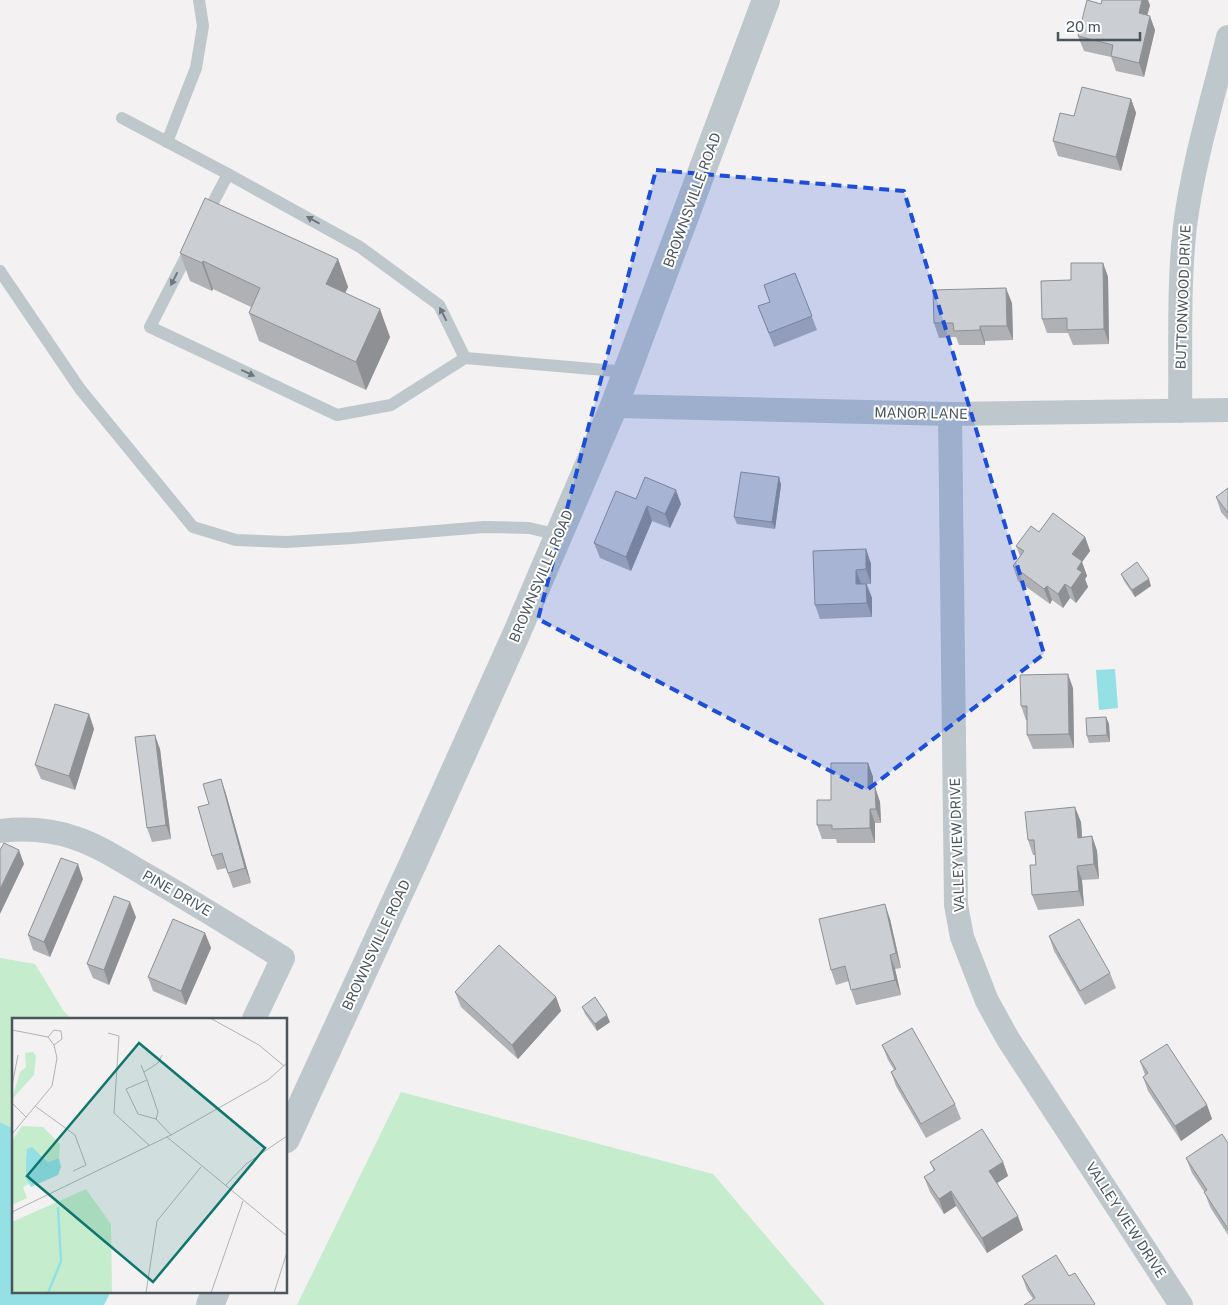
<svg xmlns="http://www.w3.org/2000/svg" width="1228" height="1305" font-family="'Public Sans',sans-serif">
<rect width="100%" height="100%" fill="#f3f1f1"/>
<!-- green -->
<g fill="#c4eccd">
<path d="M0 958 35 964 63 1010 71 1019H14V1129L0 1122Z"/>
<path d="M401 1092 713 1174 825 1305H297Z"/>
</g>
<!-- water -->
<g fill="#95e0e5">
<path d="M1115 669 1118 708 1099 710 1096 670Z"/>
<path d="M0 1122 14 1129V1291H111L104 1305H0Z"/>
</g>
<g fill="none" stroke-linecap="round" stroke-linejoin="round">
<!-- service -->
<g stroke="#bec7cc" stroke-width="12">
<path d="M122 118 228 174"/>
<path d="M167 142 196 68 203 26 199 0"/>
<path d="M206 216 228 174 360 247 439 305 465 358"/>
<path d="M191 247 150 327 337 415 391 405 465 358 628 372"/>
<path d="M0 271 80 389 193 527 236 540 286 542 352 538 484 527 529 528 559 535"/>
</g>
<!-- minor -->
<g stroke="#bec7cc" stroke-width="24">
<path d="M614 406 950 414 1228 410"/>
<path d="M1180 411C1181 350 1178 287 1185 226 1193 163 1213 98 1228 37"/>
<path d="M950 414 956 905 962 937 987 1001 1008 1039 1181 1305"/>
<path d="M0 831C25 828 52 830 75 838 100 846 123 862 146 875 193 902 238 930 283 958L254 1019"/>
</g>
<!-- tertiary -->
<g stroke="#bec7cc" stroke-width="28">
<path d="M286 1139 415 859 515 637 614 406 766 0"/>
<path d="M210 1305 216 1291"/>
</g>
</g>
<!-- wall -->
<g fill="#afb1b5">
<path d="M1101 4 1150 5 1147 15 1155 30 1144 77 1116 71 1111 57 1084 51 1078 36Z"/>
<path d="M1131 99 1136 113 1121 171 1058 156 1053 141 1074 116Z"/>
<path d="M180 253 338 259 348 287 345 293 390 337 366 390 259 341 249 313 251 307 213 289 212 291 190 281Z"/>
<path d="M1103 263 1108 277 1109 344 1073 345 1068 333H1047L1042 319 1071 280Z"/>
<path d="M795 273 817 330 774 347 758 306 770 302 764 285Z"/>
<path d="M1012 303 1013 340 985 341V345H959L956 337 939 338 934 323Z"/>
<path d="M779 477 781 485 775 529 737 524 734 517Z"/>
<path d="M1228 488V520L1221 512 1216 497Z"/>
<path d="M636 499 681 504 670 528 652 521 631 571 600 558 594 543Z"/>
<path d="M1039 532 1085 537 1090 551 1082 562 1087 576 1085 579 1088 587 1076 603 1070 598 1063 608 1052 600 1050 604 1018 581 1013 566 1020 556 1016 546Z"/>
<path d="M866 549 871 564V584H867L872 598V617L820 619 815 605Z"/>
<path d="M1121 574 1151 586 1135 597 1124 581Z"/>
<path d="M1073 688 1074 748 1033 749 1027 735V720H1026L1021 706Z"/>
<path d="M89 714 94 729 75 790 41 779 35 765Z"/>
<path d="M1106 717 1109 724 1110 742 1089 743 1087 736Z"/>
<path d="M160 749 171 839 152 842 147 828Z"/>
<path d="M868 763 873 777V787H875L880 802 881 823H875V843H837L836 839H822L817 825 831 800Z"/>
<path d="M221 779 226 794 251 883 233 888 226 868 217 870 212 856 209 804Z"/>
<path d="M1081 822 1082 837 1092 836 1097 851 1099 879 1082 880 1084 906 1038 910 1032 895 1036 865 1035 855H1033L1028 840Z"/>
<path d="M83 879 50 957 33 950 28 935Z"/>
<path d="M136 917 109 985 93 978 87 964Z"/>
<path d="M890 919 901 968 895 969 901 995 856 1005 851 990 849 981 836 985 831 970Z"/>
<path d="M205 933 211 948 186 1005 153 991 148 977Z"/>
<path d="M1049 936 1110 973 1116 988 1085 1005 1054 951Z"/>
<path d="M455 992 556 997 561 1011 518 1059 461 1007Z"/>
<path d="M582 1007 610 1022 597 1031 585 1014Z"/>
<path d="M882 1045 955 1104 961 1119 926 1138 896 1086 891 1072 894 1070 888 1060Z"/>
<path d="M1140 1061 1207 1105 1212 1119 1181 1141 1148 1091 1143 1077 1145 1075Z"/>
<path d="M1228 1143V1235L1210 1207 1205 1193 1192 1173 1186 1158Z"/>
<path d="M930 1162H1003L1008 1176 997 1183 1023 1230 987 1253 956 1206 944 1214 930 1192 924 1177 934 1171Z"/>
<path d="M1022 1276H1069L1033 1299 1027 1290Z"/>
</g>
<!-- shaded-wall -->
<g fill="#8e9093">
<path d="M1142 0H1148L1150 5 1144 28 1139 13Z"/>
<path d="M1150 16 1155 30 1144 77 1139 63Z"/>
<path d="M1131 99 1136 113 1121 171 1116 157Z"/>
<path d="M338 259 348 287 336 312 326 284Z"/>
<path d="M203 261 213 289 212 291 202 263Z"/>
<path d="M1103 263 1108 277 1109 344 1104 329Z"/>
<path d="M1006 288 1012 303 1013 340 1007 326Z"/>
<path d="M380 309 390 337 366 390 356 362Z"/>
<path d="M980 326 985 341V345L980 330Z"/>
<path d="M779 477 781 485 775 529 772 522Z"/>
<path d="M676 490 681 504 670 528 665 514Z"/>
<path d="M647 506 652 521 631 571 626 557Z"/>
<path d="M1085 537 1090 551 1082 562 1087 576 1085 579 1088 587 1076 603 1071 588 1072 554Z"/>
<path d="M866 549 871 564V584L866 569Z"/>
<path d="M856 570 861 584H856Z"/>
<path d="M1149 579 1151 586 1135 597 1132 590Z"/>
<path d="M866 584 872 598V617L867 603Z"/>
<path d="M1065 584 1070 598 1063 608 1058 594Z"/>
<path d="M1047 586 1052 600 1050 604 1044 589Z"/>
<path d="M1068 674 1073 688 1074 748 1069 734Z"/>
<path d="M89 714 94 729 75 790 69 776Z"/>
<path d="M1106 717 1109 724 1110 742 1107 735Z"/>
<path d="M155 735 160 749 171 839 166 825Z"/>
<path d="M868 763 873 777V802L868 787Z"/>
<path d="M221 779 226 794 251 883 245 868Z"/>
<path d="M875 787 880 802 881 823 876 809Z"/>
<path d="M1075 807 1081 822 1083 852 1078 838Z"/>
<path d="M870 809 875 823V843L870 828Z"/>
<path d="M1092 836 1097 851 1099 879 1094 864Z"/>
<path d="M19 850 24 864 0 914V889Z"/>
<path d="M78 864 83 879 50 957 44 942Z"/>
<path d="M1077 866 1082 880 1084 906 1079 891Z"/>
<path d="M130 902 136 917 109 985 104 970Z"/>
<path d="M885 904 890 919 901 968 896 953Z"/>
<path d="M205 933 211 948 186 1005 181 991Z"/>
<path d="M890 955 895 969 901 995 895 980Z"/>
<path d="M556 997 561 1011 518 1059 512 1045Z"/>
<path d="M607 1015 610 1022 597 1031 595 1024Z"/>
<path d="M1207 1105 1212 1119 1181 1141 1175 1126Z"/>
<path d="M1003 1162 1008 1176 994 1185 989 1171Z"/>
<path d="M951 1191 956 1206 944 1214 939 1199Z"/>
<path d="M1018 1216 1023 1230 987 1253 982 1238Z"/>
</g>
<!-- building -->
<g fill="#cbced2" stroke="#8e9093">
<path d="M1087 0 1101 4 1102 0H1142L1139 13 1150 16 1139 63 1111 56 1113 45 1078 36Z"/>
<path d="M1082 87 1131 99 1116 157 1053 141 1060 113 1074 116Z"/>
<path d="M205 198 338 259 326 284 380 309 356 362 249 313 260 288 203 261 202 263 180 253Z"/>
<path d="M1071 263H1103L1104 329 1067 330V318L1042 319 1041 281 1071 280Z"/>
<path d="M795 273 812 316 769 333 758 306 770 302 764 285Z"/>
<path d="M1006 288 1007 326H980V330L954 331 953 323H934L933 290Z"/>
<path d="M741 472 779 477 772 522 734 517Z"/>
<path d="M645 477 676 490 665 514 647 506 626 557 594 543 616 491 636 499Z"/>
<path d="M1228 488V513L1216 497Z"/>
<path d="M1053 513 1085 537 1072 554 1082 561 1077 569 1082 572 1071 588 1065 584 1058 594 1047 586 1044 589 1013 566 1024 551 1016 546 1031 526 1039 532Z"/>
<path d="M866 549V569L856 570V584H866L867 603 815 605 813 551Z"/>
<path d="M1137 562 1149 579 1132 590 1121 574Z"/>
<path d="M1068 674 1069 734 1027 735V706H1021L1020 675Z"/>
<path d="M55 704 89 714 69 776 35 765Z"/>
<path d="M1106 717 1107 735 1087 736 1086 718Z"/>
<path d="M155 735 166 825 147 828 135 737Z"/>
<path d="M831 763H868V787H875L876 809H870V828L832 829V825H817V800H831Z"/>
<path d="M221 779 245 868 228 873 222 853 212 856 198 807 209 804 203 784Z"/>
<path d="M1075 807 1078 838 1092 836 1094 864 1077 866 1079 891 1032 895 1030 865H1036L1034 840H1028L1025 812Z"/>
<path d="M4 843 19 850 0 889V850Z"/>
<path d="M61 858 78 864 44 942 28 935Z"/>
<path d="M114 896 130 902 104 970 87 964Z"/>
<path d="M885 904 896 953 890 955 895 980 851 990 845 966 831 970 819 919Z"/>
<path d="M173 919 205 933 181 991 148 977Z"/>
<path d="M1079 919 1110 973 1080 991 1049 936Z"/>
<path d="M499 945 556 997 512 1045 455 992Z"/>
<path d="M595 997 607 1015 595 1024 582 1007Z"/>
<path d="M912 1028 955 1104 921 1124 891 1072 896 1069 882 1045Z"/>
<path d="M1167 1044 1207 1105 1175 1126 1143 1077 1148 1073 1140 1061Z"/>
<path d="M982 1129 1003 1162 989 1171 1018 1216 982 1238 951 1191 939 1199 924 1177 935 1170 930 1162Z"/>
<path d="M1222 1134 1228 1143V1229L1204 1192 1207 1190 1186 1158Z"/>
<path d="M1056 1255 1069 1276 1075 1273 1095 1304 1093 1305H1024L1035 1298 1022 1276Z"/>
</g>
<!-- one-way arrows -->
<defs><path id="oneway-solid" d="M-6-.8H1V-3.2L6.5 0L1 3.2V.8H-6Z" transform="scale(1.25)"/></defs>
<g fill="#6d787e">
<use href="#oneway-solid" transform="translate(313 220) rotate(-151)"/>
<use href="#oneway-solid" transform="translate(174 279) rotate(117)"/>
<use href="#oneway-solid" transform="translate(443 314) rotate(-117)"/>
<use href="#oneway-solid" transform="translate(248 373) rotate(25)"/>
</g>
<!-- marked area -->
<path fill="#1d4ed8" fill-opacity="0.2" stroke="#1d4ed8" stroke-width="4" stroke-dasharray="10 6" stroke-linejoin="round" d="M656 170 904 191 1044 654 867 790 538 619Z"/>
<g text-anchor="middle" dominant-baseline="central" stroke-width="4" stroke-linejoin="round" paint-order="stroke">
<!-- street labels -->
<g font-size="14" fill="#4a565c" stroke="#fff">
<text transform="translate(692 200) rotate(-70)">BROWNSVILLE ROAD</text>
<text transform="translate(1183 297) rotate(-88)">BUTTONWOOD DRIVE</text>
<text transform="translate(921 413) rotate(1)">MANOR LANE</text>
<text transform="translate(541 576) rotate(-67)">BROWNSVILLE ROAD</text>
<text transform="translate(957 845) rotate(-92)">VALLEY VIEW DRIVE</text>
<text transform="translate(177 893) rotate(30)">PINE DRIVE</text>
<text transform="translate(376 945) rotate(-65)">BROWNSVILLE ROAD</text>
<text transform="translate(1126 1220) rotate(57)">VALLEY VIEW DRIVE</text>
</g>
</g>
<!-- overview -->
<g transform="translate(12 1018)">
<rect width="275" height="275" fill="#f3f1f1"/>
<path d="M21 34 24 38 22 57 0 81 8 54 14 49 13 35ZM10 108 31 109 48 126 47 140 36 144 29 136 15 131 17 166 11 169 15 180 0 187V123ZM74 171 99 206 100 275H0V204Z" fill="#c4eccd"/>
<path d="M20 129 36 144 47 140 49 149 46 157 19 169 14 160V141L15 131Z" fill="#95e0e5"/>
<path fill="none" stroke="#95e0e5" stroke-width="2.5" d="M36 275 49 243 46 189"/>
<path fill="none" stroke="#afb3b5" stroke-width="1" d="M198 0 247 27 272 48M0 12 36 19 42 27 45 40 40 68 0 116M96 15 107 18 102 95 138 128M36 19 42 12 49 13 50 21 42 27M129 47 135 62M132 54 146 45 150 37M0 68 6 37M0 85 14 99M23 88 63 117 74 147 61 153M144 101 146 94 135 62 114 71 126 96 144 101 159 117M155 119 275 218M213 168 234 146 275 118M0 194 159 117 256 62 275 45M134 275 145 203 189 149M199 275 231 183M262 275 275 234"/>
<path fill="#0f766e" fill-opacity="0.15" stroke="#0f766e" stroke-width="2.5" d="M127 25 253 130 141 264 15 158Z"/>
<rect width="275" height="275" fill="none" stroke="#4a565c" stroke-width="2.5"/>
</g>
<!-- scale -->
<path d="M1058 32v8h82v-8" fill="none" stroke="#4a565c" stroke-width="2.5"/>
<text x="1066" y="32" font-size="15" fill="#4a565c" stroke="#ffffff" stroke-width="4" paint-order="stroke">20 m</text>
</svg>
